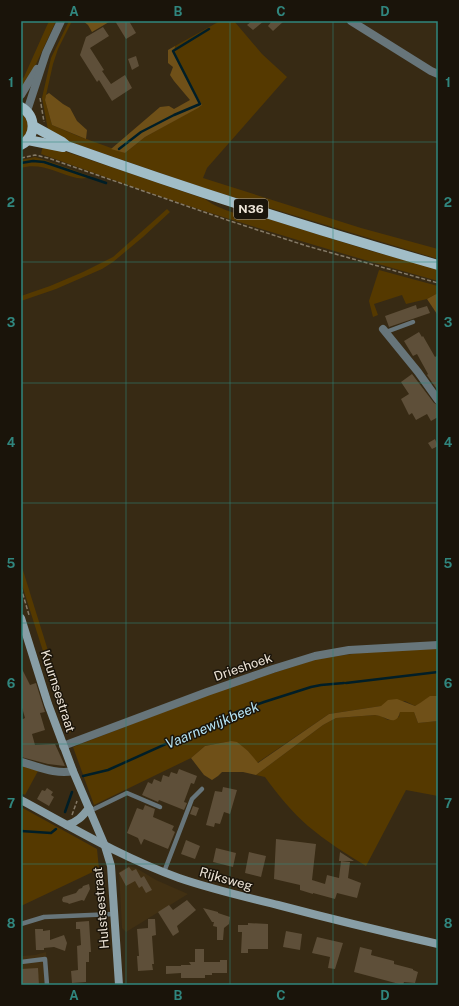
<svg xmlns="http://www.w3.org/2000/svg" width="459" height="1006" font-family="'Public Sans',sans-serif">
<rect width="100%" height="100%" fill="#372a14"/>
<!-- built -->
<g fill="#413013">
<path d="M129 866 136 868 156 880 188 894 126 932 122 928 119 872Z"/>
<path d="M46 952 49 985H21V956L35 955Z"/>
</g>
<!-- green -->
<g fill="#553900">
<path d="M49 21H56L30 77 21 89V80L24 77Z"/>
<path d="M69 21H72L58 49 53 64 45 100 52 125 78 136 125 153 145 137 202 105 174 54 175 46 220 21H234L262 54 287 77 207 168 203 178 361 228 438 249V259L210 190 64 140 48 130 42 98 51 58Z"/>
<path d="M21 113C30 120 30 132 21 139Z"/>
<path d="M43 145 61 150 205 199C216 208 244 218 259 216L371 251 438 269V281C357 258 275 234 195 208 143 191 92 172 41 154Z"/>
<path d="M35 157 42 159 93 177C88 178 83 179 77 178 58 174 41 162 21 168V160Z"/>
<path d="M167 209 170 212 143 237 113 262 102 269 56 289 21 301V296L50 286 83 272 113 257Z"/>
<path d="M379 270 438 286V293L427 299 406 304 402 295 374 304 378 315 373 317 369 301Z"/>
<path d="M21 564 73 731 69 733 21 582Z"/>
<path d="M438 647V696C426 696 425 702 415 706L405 701 381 706 329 714 257 763 248 751 231 741 205 746 191 758 94 805 73 747 217 691 317 659 373 651Z"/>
<path d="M400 712H414L418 723 438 721V796L406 790 366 866C346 854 326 841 308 826 292 812 278 795 265 777L256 775 323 725 336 718 375 715 381 716 388 720 399 717Z"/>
<path d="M21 765 38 771 25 795 21 793Z"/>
<path d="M21 807 97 849 99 869 21 906V835L22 834H21Z"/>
</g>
<!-- forest -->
<g fill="#6f5018">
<path d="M83 21H108L109 22 92 32 88 25Z"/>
<path d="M175 46 174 54 202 105 198 108 145 137 125 153 111 149 160 107 169 106 174 109 190 100 174 81 170 75 173 67 168 63V50Z"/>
<path d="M49 93 63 104 70 108 77 121 87 130 86 139 52 125 45 100 46 95Z"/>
<path d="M438 293V313L437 314 427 299Z"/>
<path d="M430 696H438V721L418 723 414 712H400C396 728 386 716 375 715L336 718 323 725 256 775 243 772H222L218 776 212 780 204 775 191 758 205 746 231 741 237 742 248 751 258 763 329 714 381 706 388 700 397 699 415 706 420 703Z"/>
</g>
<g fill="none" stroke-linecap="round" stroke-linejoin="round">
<!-- stream -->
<g stroke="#001e27" stroke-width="2.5">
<path d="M119 149 141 132 174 115 200 104 173 51 209 29"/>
<path d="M21 163 33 161 44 162 106 183"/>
<path d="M346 683 438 672"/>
<path d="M83 776 108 770 237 712 264 702 311 687 321 685 344 683"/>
<path d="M65 812 72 792"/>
<path d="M21 831 51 833 56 829"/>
</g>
</g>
<!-- building -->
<g fill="#5e4f39">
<path d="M115 21H129L136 33 126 39Z"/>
<path d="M252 21H264L253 30 247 25Z"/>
<path d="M272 21H284L273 31 268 26Z"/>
<path d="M103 27 109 36 90 48 104 70 102 71 111 84 125 75 132 88 112 101 99 80 97 82 80 55 86 37Z"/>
<path d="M136 56 139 66 132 70 128 59Z"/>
<path d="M416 305 417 309 427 306 430 313 389 327 385 316Z"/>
<path d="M419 332 422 337 423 336 435 357 438 355V391L427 375 428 374 417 354 413 356 404 341Z"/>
<path d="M412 374 434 403 438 405V417L431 421 427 414 416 420 412 413 409 415 401 399 409 394 401 382Z"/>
<path d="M435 439 438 446 432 449 428 443Z"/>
<path d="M21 667 30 685 36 683 45 712 40 713 45 730 32 734 35 745 55 744 65 766 48 764 21 757V720L25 718 21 704Z"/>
<path d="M179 769 197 776 194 784 191 783 184 802 187 803 184 810 159 800 158 802 142 795 148 782 152 784 154 779 161 782 163 775 169 777 171 772 177 774Z"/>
<path d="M223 787 237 790 230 814 224 812 220 824 215 823 214 827 206 825 215 791 222 792Z"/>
<path d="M47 788 53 792 51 795 54 797 49 806 37 799 42 790 45 791Z"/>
<path d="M145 805 155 809 153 817 174 826 172 830 175 832 168 849 144 839 141 845 138 838 127 833 137 808 143 810Z"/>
<path d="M193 806 199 808 196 816 190 814Z"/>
<path d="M276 839 316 844 312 880 325 884 327 875 339 878 341 861H339L340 852 354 861H341L350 862 348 878 361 883 357 898 337 893 335 899 313 893V894L300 890V885L274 879Z"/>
<path d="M186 840 200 846 195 859 181 854Z"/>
<path d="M216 848 236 853 233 867 213 862Z"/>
<path d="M249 852 266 856 261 877 245 873Z"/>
<path d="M129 867 132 871 136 869 141 878 144 876 152 890 146 893 142 886 139 888 135 881 126 886 119 873Z"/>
<path d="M89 884 90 889 84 901 82 900 69 904 68 903 63 902 62 900 63 897 76 893 79 889 82 888 83 886Z"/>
<path d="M187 900 196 910 177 926 179 932 173 936 158 912 169 905 173 910Z"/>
<path d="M203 908 218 912V913L230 917 229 924 224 928 223 940H217V927L213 926 214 922H212Z"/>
<path d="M148 919H155L156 935 152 936 154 964H152L153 970 138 971 137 956H139L137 929 148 928Z"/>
<path d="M89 921 91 952H89V962H86V982L72 983 71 971 78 970 77 946 81 945 80 929H76V922Z"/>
<path d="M248 923 268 924V949H248V953H241L242 932H238V925H248Z"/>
<path d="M35 929H43V931L50 930V940L64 935 67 943 65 951 54 947 44 948V950H36Z"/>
<path d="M286 931 302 934 300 950 283 947Z"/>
<path d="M317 937 343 943 335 969 328 968 330 957 312 953Z"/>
<path d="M360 947 372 950 371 955 394 961V964L413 969V970L418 972 415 983 404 982 403 985 354 972Z"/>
<path d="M195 949H204V962H220V960H227V973H212V975H205V978H181V973L166 974V966H181V965H191L189 962H195Z"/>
<path d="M38 968 39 985H21V969Z"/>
</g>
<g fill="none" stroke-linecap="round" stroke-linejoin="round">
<!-- path -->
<g stroke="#857a67" stroke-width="1.5" stroke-dasharray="4 2" stroke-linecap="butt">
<path d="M40 98 44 122"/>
<path d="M21 158 35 155 48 158 230 221 307 246 438 283"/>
<path d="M21 588 29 615"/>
<path d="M72 815 77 801"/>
</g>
<!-- lane -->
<g stroke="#67757a" stroke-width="4.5">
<path d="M386 332 413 322"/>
<path d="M90 811 127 793 160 807"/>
<path d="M164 872 192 799 202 789"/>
<path d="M21 924 44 917 114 914"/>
<path d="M21 962 45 959 47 985"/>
</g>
<!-- street -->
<g stroke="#67757a" stroke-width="8">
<path d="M351 21 431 71 438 74"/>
<path d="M21 95 37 69"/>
<path d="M27 111 46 53 61 21"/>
<path d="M383 329 418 372 438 400"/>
<path d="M63 746 207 692 273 669 315 656 349 650 438 645"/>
<path d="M21 762C37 766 56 775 73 771"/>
</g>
<!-- secondary -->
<g stroke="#889ea6" stroke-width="8">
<path d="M21 618 48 704 73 771 105 846 111 866 119 985"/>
<path d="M21 800C73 828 123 858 179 878 211 889 245 897 278 905 331 919 385 932 438 944"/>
<path d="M67 825C77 822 82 817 89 808"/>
</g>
<!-- primary -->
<g stroke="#a1bdc7" stroke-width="10">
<path d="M21 107C36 116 37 136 21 145"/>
<path d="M33 126 62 142 67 146C190 190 313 229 438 265"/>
<path d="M28 140 63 147"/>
</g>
</g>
<!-- grid -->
<path fill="none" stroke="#30867e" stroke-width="1" stroke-opacity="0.55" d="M126 21V985M230 21V985M333 21V985M21 142H438M21 262H438M21 383H438M21 503H438M21 623H438M21 744H438M21 864H438"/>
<g text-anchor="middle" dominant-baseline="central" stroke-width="3" stroke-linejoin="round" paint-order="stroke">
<!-- shield labels -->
<rect fill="#1a140a" stroke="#aea69a" stroke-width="1" x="234" y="199" width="34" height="20" rx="3"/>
<g font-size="12" font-weight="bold" fill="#ede4d7">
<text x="251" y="209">N36</text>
</g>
<!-- street labels -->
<g font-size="13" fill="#ede4d7" stroke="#1a140a">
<text transform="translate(243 667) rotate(-19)">Drieshoek</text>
<text transform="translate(58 691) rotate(72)">Kuurnsestraat</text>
<text transform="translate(226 879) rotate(16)">Rijksweg</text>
<text transform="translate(101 908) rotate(-95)">Hulstsestraat</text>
</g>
<!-- water labels -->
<g font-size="14" font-style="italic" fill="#b5e3f3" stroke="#1a140a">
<text transform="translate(212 725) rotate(-23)">Vaarnewijkbeek</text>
</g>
</g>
<!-- border -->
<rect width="459" height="1006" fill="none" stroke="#1a140a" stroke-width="44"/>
<rect x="22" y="22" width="415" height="962" fill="none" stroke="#30867e" stroke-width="1.5"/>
<g font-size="13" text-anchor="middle" font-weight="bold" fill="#30867e">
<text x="74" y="16">A</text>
<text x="178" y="16">B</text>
<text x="281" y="16">C</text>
<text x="385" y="16">D</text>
<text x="11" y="87">1</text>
<text x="448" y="87">1</text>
<text x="11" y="207">2</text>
<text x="448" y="207">2</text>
<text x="11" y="327">3</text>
<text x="448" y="327">3</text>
<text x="11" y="447">4</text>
<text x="448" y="447">4</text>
<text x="11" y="568">5</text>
<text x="448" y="568">5</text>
<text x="11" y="688">6</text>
<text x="448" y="688">6</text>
<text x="11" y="808">7</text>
<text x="448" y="808">7</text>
<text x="11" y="928">8</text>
<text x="448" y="928">8</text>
<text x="74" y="1000">A</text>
<text x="178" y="1000">B</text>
<text x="281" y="1000">C</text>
<text x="385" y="1000">D</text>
</g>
</svg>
